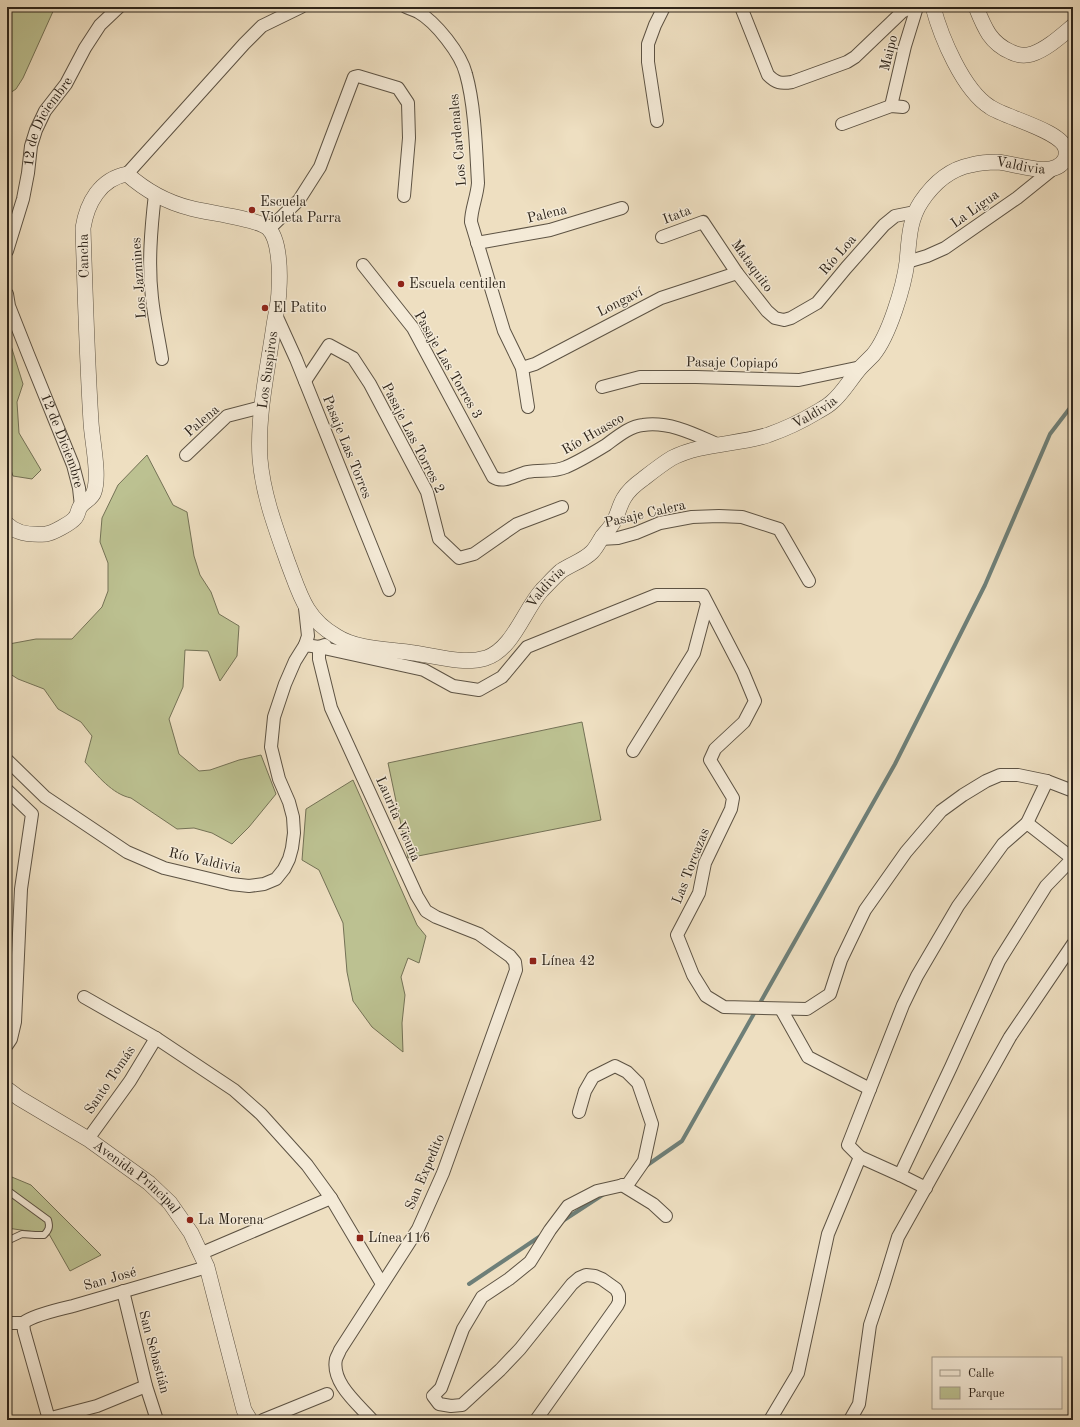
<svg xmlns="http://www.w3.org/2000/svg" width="1080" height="1427" font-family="'Old Standard TT',serif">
<rect width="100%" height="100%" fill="#eedfc1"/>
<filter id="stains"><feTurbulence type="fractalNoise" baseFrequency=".005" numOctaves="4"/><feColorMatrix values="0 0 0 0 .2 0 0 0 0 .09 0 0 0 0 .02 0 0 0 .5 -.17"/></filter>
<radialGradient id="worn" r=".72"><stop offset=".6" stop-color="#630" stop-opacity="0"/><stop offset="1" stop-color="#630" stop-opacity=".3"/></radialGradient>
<!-- green -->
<g fill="#bcc191" stroke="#747256">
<path d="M7 7H55L23 78 16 89 7 95Z"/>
<path d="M7 333 23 384 17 402 19 433 41 470 32 479 13 476 7 459Z"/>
<path d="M147 455 173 505 187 512 194 556 200 575 211 592 219 614 239 626 237 656 220 681 208 651 185 650 183 687 169 719 179 754 199 771 210 770 239 760 261 755 276 794 249 827 232 844 212 833 194 828 177 829 131 798C112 794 98 776 85 762L92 736 81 722 58 709 44 689 18 679 7 672V650L9 644 36 639H72L102 607 108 591V563L100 542 102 518 118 485Z"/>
<path d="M582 722 601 820 408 858 388 763Z"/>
<path d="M353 780 417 925 426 936 419 963 408 958 401 977 405 995 402 1023 403 1052 372 1027 353 1001 347 972 343 923 319 870 302 860 306 809Z"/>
<path d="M7 1175 31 1185 101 1255 70 1271 49 1234 7 1228Z"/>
</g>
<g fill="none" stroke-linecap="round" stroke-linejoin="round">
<!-- stream -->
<g stroke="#6e7f78" stroke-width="4">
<path d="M646 1166 682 1141 895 764 985 585 1050 434 1073 404"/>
<path d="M561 1222 604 1194"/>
<path d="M469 1284 542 1235"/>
<path d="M1067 1420 1073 1409"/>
</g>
<defs>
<path id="service" d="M7 1190 48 1220C50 1227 49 1230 44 1235H35L22 1234 7 1241"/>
<g id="minor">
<path d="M406 7C410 9 414 10 418 12 436 22 461 54 466 74 475 106 476 149 478 183 477 197 471 209 471 222L504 331 522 368 528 407"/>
<path d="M741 7 768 75C776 83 781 84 792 82L847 62 855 57 902 12 912 7"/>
<path d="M891 106 905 46 917 7"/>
<path d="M657 121 648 62V44L655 25 664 7"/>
<path d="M842 124 891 106 903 107"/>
<path d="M127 174 244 44 262 26 301 7"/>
<path d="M155 194C151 229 148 264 152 298 154 318 159 339 162 359"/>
<path d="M269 229 299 200 320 167 354 77 358 76 398 88 408 103 409 138 404 196"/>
<path d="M662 237 703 222 737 273 767 311 775 318 784 320 791 318 817 303 846 268 884 225 895 216 915 212"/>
<path d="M477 243 550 230 622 208"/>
<path id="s1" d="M7 251 23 199 28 173 31 146 36 130 45 111 66 84 85 48 100 25 119 7"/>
<path d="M907 262 927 256 945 248 1017 198 1053 169"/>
<path d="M363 265 413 328 493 477C504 484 515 475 527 472 540 469 553 473 566 467 580 461 593 453 606 445 617 437 630 426 643 425 670 421 696 435 719 445"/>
<path id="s2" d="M7 294 9 306 28 354 73 465 79 488 81 506"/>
<path d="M276 315 296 359 389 590"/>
<path d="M522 368 535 364 661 298 737 273"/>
<path d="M305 381 329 345 353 358 370 384 427 492 439 539 459 558 474 554 517 524 562 507"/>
<path d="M602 387 640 377H696L799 380 861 367"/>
<path d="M186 455 227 416 262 407"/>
<path d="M600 539 618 538 636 533 660 523 692 517 719 516 742 517 779 529 809 581"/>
<path d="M305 608 308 636 305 645"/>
<path d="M633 751 694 653 707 604"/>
<path d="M7 760 45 797 127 852 164 868 231 884 249 886 264 884 276 879 284 869 289 859 292 848 294 833 293 817 289 802 279 779 271 747 274 717 285 684 295 661 305 645 319 647 325 645"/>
<path d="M7 790 32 814 21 889 15 1022 11 1039 7 1045"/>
<path d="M1027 823 1047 781"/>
<path d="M84 997 156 1038 234 1090 261 1114 307 1165 331 1198 382 1284"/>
<path d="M781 1009 808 1057 870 1089"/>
<path d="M88 1139 130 1081 156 1038"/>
<path d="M900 1175 860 1157 848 1145 903 1005 917 976 958 906 1003 844 1027 823 1073 859"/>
<path d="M622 1185 653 1204 666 1216"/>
<path d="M926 1188 900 1175 951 1067 999 961 1046 886 1073 858"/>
<path d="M202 1253 331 1198"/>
<path d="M123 1291 146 1386 157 1420"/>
<path d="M7 1323H23L24 1331 48 1416 51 1418 97 1406 146 1386"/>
<path d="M23 1323C33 1315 60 1309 73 1306L207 1267"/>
<path d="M263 1420 327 1394"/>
<path d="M372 1420C358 1404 331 1383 336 1359 337 1356 339 1353 340 1350L418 1229 443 1173 516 970 515 962 510 956 479 934 436 917 426 911 417 896 331 708 319 659V647L424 670 453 686 479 690 502 677 527 647 656 595H703L743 672 755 701 744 722 715 749 710 760 733 798 731 809 705 863 699 893 677 935 693 975 706 996 724 1007 807 1009 830 994 841 960 865 910 906 852 941 811 963 795 986 781 1000 775H1018L1047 781 1073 791"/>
<path d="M536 1420 617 1306 619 1302V1295L616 1289 602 1279 595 1276 586 1275 579 1278 572 1284 520 1349 500 1370 462 1405 451 1406 439 1404 433 1396 441 1388 463 1329 482 1297 509 1279 530 1262 550 1230 568 1206 597 1191 628 1184 644 1161 652 1124 638 1083 627 1072 615 1066 593 1077 585 1091 579 1112"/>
<path d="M770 1420 798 1373 828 1234 860 1157"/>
<path d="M850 1420 859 1404 870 1325 884 1283 898 1237 1010 1037 1073 944"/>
</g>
<g id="tertiary">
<path d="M976 7C984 27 990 43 1011 52 1017 55 1025 56 1032 54 1047 49 1061 36 1073 26"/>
<path id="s3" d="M7 524C16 534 33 535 46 534 53 533 71 523 75 518 78 515 78 510 80 507 84 501 92 499 94 492 100 475 92 441 91 422 87 358 85 293 83 228 87 203 100 179 127 174 145 190 166 202 190 208 207 213 256 218 268 228 280 239 280 274 279 289 279 301 276 313 274 325 268 368 257 415 260 459 263 495 276 529 288 563 300 594 305 618 336 636 358 650 389 649 414 653 437 656 463 665 486 658 513 649 524 610 542 590 548 584 555 576 561 571 571 564 583 561 592 552 596 548 599 542 602 537 606 532 610 528 613 523 618 515 619 506 624 498 628 491 636 484 643 479 652 472 662 464 672 458 701 443 737 445 768 435 785 429 802 421 817 412 822 409 828 406 832 402 843 393 851 378 861 367 865 363 869 359 873 355 889 336 904 286 907 262 909 241 909 220 921 202 933 184 950 169 971 165 979 163 989 162 997 162 1015 163 1055 180 1065 159 1066 156 1067 153 1066 150 1063 131 1006 118 990 107 963 90 941 37 933 7"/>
<path id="s4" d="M7 1089 19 1098 88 1139 149 1183 170 1203 191 1233 207 1267 223 1329 244 1410 250 1420"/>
</g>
</defs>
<!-- service casing -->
<use href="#service" stroke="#5d5344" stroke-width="8"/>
<!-- minor casing -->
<use href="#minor" stroke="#5d5344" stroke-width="14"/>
<!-- tertiary casing -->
<use href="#tertiary" stroke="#5d5344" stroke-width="16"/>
<!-- service -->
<use href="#service" stroke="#f4ead7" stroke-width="6"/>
<!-- minor -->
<use href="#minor" stroke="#f4ead7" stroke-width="12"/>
<!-- tertiary -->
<use href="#tertiary" stroke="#f4ead7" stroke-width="15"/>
</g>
<!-- markers -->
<g fill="#8f2418" stroke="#f4ead7" stroke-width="1.5">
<circle cx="252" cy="210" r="4"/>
<circle cx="401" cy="284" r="4"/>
<circle cx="265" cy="308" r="4"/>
<rect x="529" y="957" width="8" height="8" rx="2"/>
<circle cx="190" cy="1220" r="4"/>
<rect x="356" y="1234" width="8" height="8" rx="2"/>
</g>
<g text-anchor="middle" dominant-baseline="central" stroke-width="3" stroke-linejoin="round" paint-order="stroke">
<!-- street labels -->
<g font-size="14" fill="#2d241a" stroke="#f4ead7">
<text transform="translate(889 53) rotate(-76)">Maipo</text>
<text stroke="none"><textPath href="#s1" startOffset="137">12 de Diciembre</textPath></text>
<text transform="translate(458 140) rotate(-95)">Los Cardenales</text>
<text stroke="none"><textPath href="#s3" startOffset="1975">Valdivia</textPath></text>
<text transform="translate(975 209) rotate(-35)">La Ligua</text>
<text transform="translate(547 214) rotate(-14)">Palena</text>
<text transform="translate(677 215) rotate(-21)">Itata</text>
<text transform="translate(838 255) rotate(-49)">Río Loa</text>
<text transform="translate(84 256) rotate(-91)">Cancha</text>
<text transform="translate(752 266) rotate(54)">Mataquito</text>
<text transform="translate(139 278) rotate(-94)">Los Jazmines</text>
<text transform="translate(620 302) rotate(-27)">Longaví</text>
<text transform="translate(732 363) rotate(1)">Pasaje Copiapó</text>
<text transform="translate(448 365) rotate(60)">Pasaje Las Torres 3</text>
<text transform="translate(268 370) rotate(-82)">Los Suspiros</text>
<text stroke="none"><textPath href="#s3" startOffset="1616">Valdivia</textPath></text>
<text transform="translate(202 421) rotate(-41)">Palena</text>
<text transform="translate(593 434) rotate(-30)">Río Huasco</text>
<text transform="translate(413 438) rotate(63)">Pasaje Las Torres 2</text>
<text stroke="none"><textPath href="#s2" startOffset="157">12 de Diciembre</textPath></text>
<text transform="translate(347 447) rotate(68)">Pasaje Las Torres</text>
<text transform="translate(645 514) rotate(-13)">Pasaje Calera</text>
<text stroke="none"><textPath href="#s3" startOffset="1280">Valdivia</textPath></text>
<text transform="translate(398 819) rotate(66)">Laurita Vicuña</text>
<text transform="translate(205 861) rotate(13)">Río Valdivia</text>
<text transform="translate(691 866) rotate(-69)">Las Torcazas</text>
<text transform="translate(110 1080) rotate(-56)">Santo Tomás</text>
<text transform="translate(425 1172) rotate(-67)">San Expedito</text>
<text stroke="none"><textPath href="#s4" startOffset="157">Avenida Principal</textPath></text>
<text transform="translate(110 1279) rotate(-16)">San José</text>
<text transform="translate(154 1352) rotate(75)">San Sebastián</text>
</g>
<!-- poi labels -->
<g font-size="14" fill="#2d241a" stroke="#f4ead7" text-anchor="start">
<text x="260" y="202">Escuela<tspan x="260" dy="16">Violeta Parra</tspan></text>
<text x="409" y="284">Escuela centilen</text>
<text x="273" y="308">El Patito</text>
<text x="541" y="961">Línea 42</text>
<text x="198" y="1220">La Morena</text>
<text x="368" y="1238">Línea 116</text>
</g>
</g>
<!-- margin -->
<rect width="1080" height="1427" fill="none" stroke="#eedfc1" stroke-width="24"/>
<rect x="8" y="8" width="1064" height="1411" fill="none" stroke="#2d241a" stroke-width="2"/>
<rect x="12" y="12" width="1056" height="1403" fill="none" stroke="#2d241a"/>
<!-- legend -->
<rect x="932" y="1357" width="130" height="52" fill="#f4ead7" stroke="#a49b8b"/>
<rect x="940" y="1370" width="20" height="6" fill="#f4ead7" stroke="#a49b8b"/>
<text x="968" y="1377" font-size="12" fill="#2d241a">Calle</text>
<rect x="940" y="1387" width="20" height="12" fill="#bcc191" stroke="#a49b8b"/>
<text x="968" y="1397" font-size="12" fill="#2d241a">Parque</text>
<rect width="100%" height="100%" filter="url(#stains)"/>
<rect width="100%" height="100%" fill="url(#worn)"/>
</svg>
